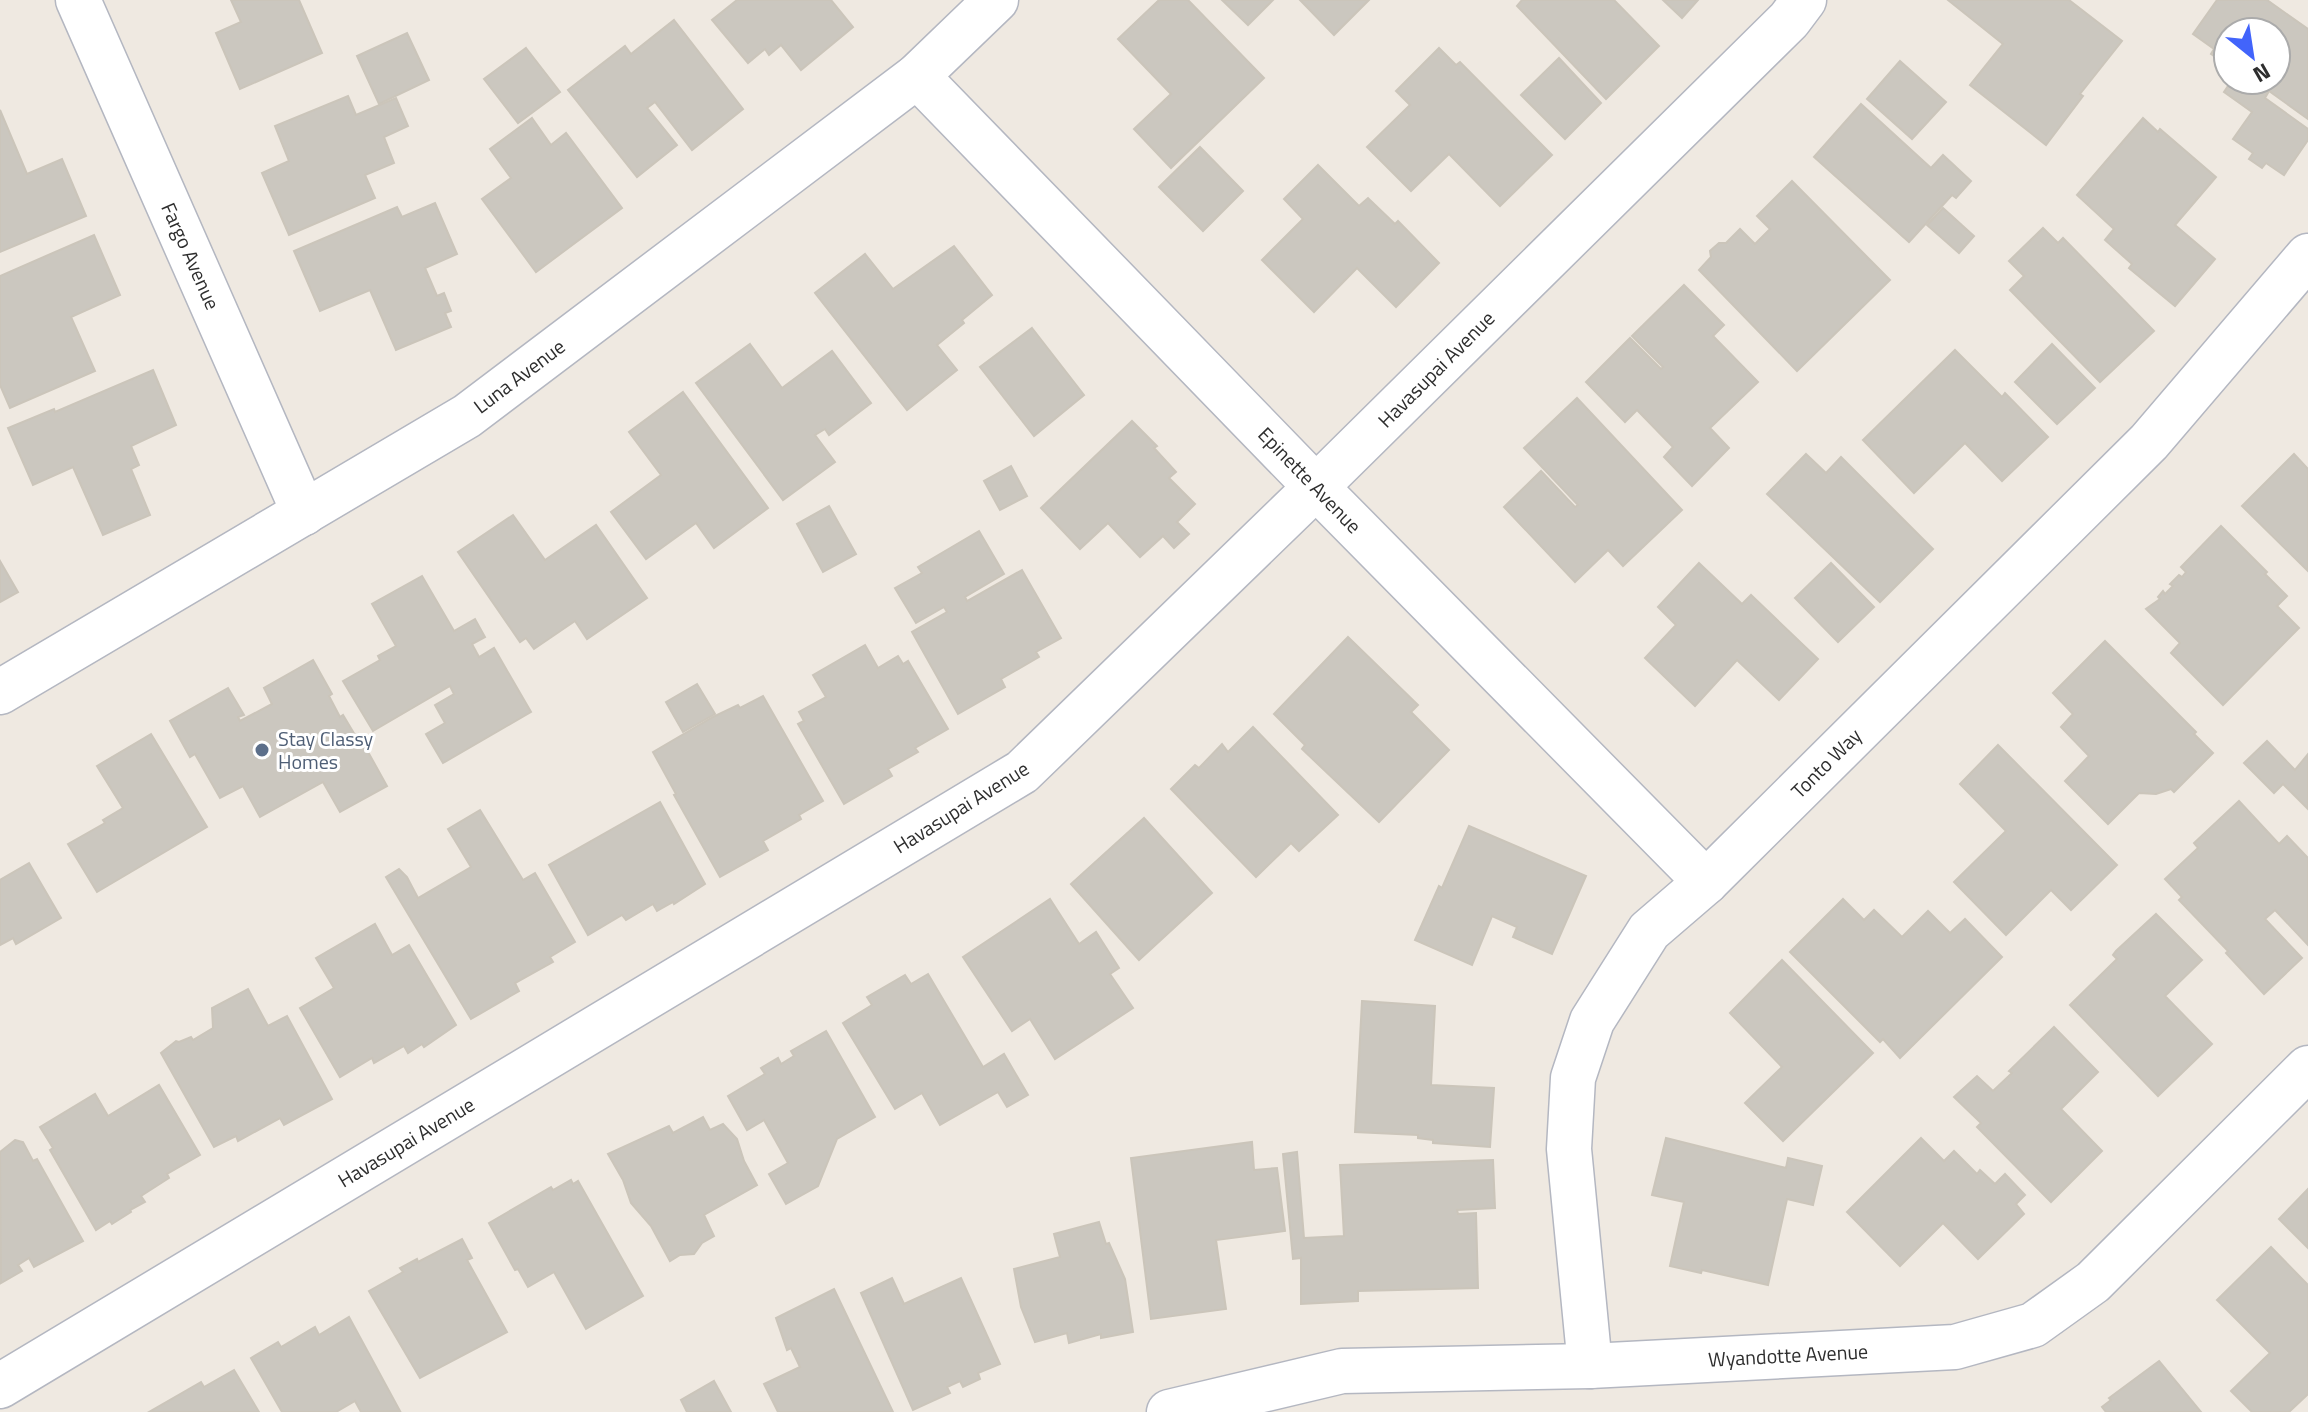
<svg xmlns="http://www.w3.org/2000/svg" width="2308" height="1412" font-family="'Titillium Web',sans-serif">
<rect width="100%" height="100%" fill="#efe9e1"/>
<!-- building -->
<g fill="#cbc7bf" stroke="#cbc5ba" stroke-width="2">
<path d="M231 0H299L322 53 240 89 216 33 241 22Z"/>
<path d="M737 0H831L853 27 801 70 781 45 769 55 765 49 748 63 712 20Z"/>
<path d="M1159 0H1188L1264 78 1171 168 1134 129 1171 94 1118 39Z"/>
<path d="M1222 0H1273L1248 25Z"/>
<path d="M1300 0H1369L1334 35Z"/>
<path d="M1522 0H1614L1659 46 1606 99 1517 6Z"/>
<path d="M1663 0H1698L1682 18Z"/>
<path d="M1948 0H2069L2122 41 2080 94 2083 96 2046 145 1970 85 2003 44Z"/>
<path d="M2217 0H2267L2308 29V119L2269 91 2265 98 2308 129V140L2284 175 2266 163 2262 168 2249 159 2253 153 2233 139 2252 112 2224 92 2232 80H2276V32H2228V65L2211 54 2214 49 2193 34Z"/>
<path d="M674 20 743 109 692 150 655 102 647 108 677 145 637 177 568 90 625 46 631 54Z"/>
<path d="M407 33 429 80 379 104 357 56Z"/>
<path d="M526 48 560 92 518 123 484 79Z"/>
<path d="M1439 48 1456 65 1460 62 1552 155 1500 206 1449 154 1411 191 1367 147 1410 105 1396 91Z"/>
<path d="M1559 58 1601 103 1565 139 1521 95Z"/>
<path d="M1900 61 1946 102 1912 139 1867 99Z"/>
<path d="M348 96 356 115 396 98 408 126 384 137 394 163 365 175 375 198 289 235 262 173 289 161 275 126Z"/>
<path d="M1861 104 1931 168 1943 155 1971 181 1956 198 1952 195 1909 242 1814 157Z"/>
<path d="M0 110 27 174 62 159 86 216 0 252Z"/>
<path d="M532 118 551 145 566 133 622 208 536 272 482 199 511 178 490 149Z"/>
<path d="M2143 118 2158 132 2160 129 2216 177 2175 225 2215 259 2175 306 2129 268 2132 264 2105 240 2114 229 2077 195Z"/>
<path d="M1200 147 1243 191 1203 231 1159 187Z"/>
<path d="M1318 165 1359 206 1368 198 1395 224 1398 221 1439 263 1396 307 1357 268 1314 312 1262 260 1303 219 1284 199Z"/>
<path d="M1792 181 1890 280 1797 371 1699 270 1711 257 1710 251 1719 243H1726L1740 229 1755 244 1770 229 1757 216Z"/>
<path d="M435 203 457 254 425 268 437 296 444 293 451 311 445 313 451 327 396 350 370 290 320 311 294 251 397 207 402 217Z"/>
<path d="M1943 208 1974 236 1959 253 1927 225Z"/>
<path d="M2043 228 2058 243 2063 238 2154 331 2100 382 2010 290 2024 276 2009 261Z"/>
<path d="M94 235 120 295 71 317 95 371 10 408 0 385V276Z"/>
<path d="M954 246 992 295 962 320 964 323 937 345 957 370 907 410 815 293 865 254 893 289Z"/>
<path d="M1684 285 1724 325 1713 336 1758 382 1710 428 1729 448 1692 486 1664 457 1673 447 1637 410 1625 422 1586 382 1630 338 1661 369 1663 367 1632 336Z"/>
<path d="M1032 328 1084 395 1034 436 980 367Z"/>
<path d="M750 344 782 388 832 351 871 403 829 435 825 429 815 435 835 462 783 500 696 383Z"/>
<path d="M2052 344 2095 388 2057 424 2015 382Z"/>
<path d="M1955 350 2002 397 2005 393 2048 437 2002 481 1965 443 1914 493 1863 440Z"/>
<path d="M153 370 176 425 131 446 139 465 131 469 150 515 103 535 73 467 33 485 8 428 54 409 55 412Z"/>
<path d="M683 392 768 508 714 548 696 523 646 559 611 512 661 475 629 432Z"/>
<path d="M1577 398 1682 510 1623 566 1608 550 1575 582 1504 507 1541 471 1575 507 1578 505 1524 448Z"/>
<path d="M1132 421 1157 446 1154 448 1176 472 1169 478 1195 504 1177 522 1189 534 1174 548 1163 536 1140 557 1108 523 1080 549 1041 508Z"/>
<path d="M1806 454 1826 473 1841 457 1933 549 1880 602 1767 494Z"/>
<path d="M2294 454 2308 469V571L2242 506Z"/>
<path d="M1011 466 1027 496 1000 510 984 481Z"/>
<path d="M829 506 856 554 823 572 797 524Z"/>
<path d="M513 515 545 560 596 525 647 598 587 639 575 621 534 649 526 638 520 642 458 552Z"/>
<path d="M2221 526 2267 572 2265 574 2287 596 2277 606 2299 628 2223 705 2171 653 2180 643 2146 609 2160 599 2158 597 2163 591 2165 594 2173 586 2170 584 2179 575 2182 577 2186 572 2181 567Z"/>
<path d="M979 531 1004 574 965 597 967 601 1022 570 1061 638 1036 652 1039 657 1001 679 1005 687 958 714 912 632 947 612 944 607 916 623 895 588 922 573 918 567Z"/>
<path d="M0 561 18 592 0 602Z"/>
<path d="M1699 563 1742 604 1751 595 1818 659 1779 700 1737 660 1695 706 1645 658 1676 625 1658 607Z"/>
<path d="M1831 563 1874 607 1838 642 1795 598Z"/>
<path d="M422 576 454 631 475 619 485 637 472 644 479 657 494 648 531 712 443 763 426 734 445 723 435 705 454 694 450 686 373 731 343 681 380 660 378 656 396 646 372 604Z"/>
<path d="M1348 637 1418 705 1411 712 1449 750 1379 822 1302 749 1305 745 1274 714Z"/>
<path d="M2105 641 2196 732 2194 734 2213 753 2174 792 2171 789 2156 794 2139 793 2108 824 2065 781 2089 756 2061 727 2073 714 2053 693Z"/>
<path d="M865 645 878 668 898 656 903 664 908 661 948 729 915 748 918 752 888 769 892 776 844 804 798 724 804 721 799 712 826 697 813 675Z"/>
<path d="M313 660 332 694 329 696 340 717 343 715 355 735 358 734 387 786 340 812 323 782 260 817 243 786 220 798 195 754 190 757 170 721 228 688 244 715 238 717 240 721 272 704 264 688Z"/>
<path d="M697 684 715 714 683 732 666 702Z"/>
<path d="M763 696 823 801 799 815 801 819 763 841 768 850 720 877 674 795 676 794 653 752 713 717 738 705 740 708Z"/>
<path d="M1253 727 1338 815 1299 851 1291 843 1256 877 1171 789 1195 765 1199 768 1222 744 1228 752Z"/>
<path d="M151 734 207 827 97 892 68 844 105 823 103 820 123 808 97 766Z"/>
<path d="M2267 741 2295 770 2308 754V809L2283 784 2274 793 2244 763Z"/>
<path d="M1998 745 2117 865 2071 910 2051 890 2006 935 1954 882 2006 831 1960 784Z"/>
<path d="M2239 801 2279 844 2287 836 2308 858V945L2275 910 2265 919 2302 958 2264 994 2226 953 2228 951 2179 900 2182 897 2165 879 2198 848 2194 843Z"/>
<path d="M660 802 705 884 674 904 673 902 657 911 653 904 626 920 622 915 588 935 549 865Z"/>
<path d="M480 810 523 880 535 873 575 942 550 957 553 962 515 983 519 991 471 1019 386 877 399 869 407 877 418 898 471 867 448 829Z"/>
<path d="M1144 818 1212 893 1139 960 1071 884Z"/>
<path d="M1469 826 1586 876 1552 954 1513 937 1517 927 1492 916 1472 965 1415 940 1439 886 1442 888Z"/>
<path d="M29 863 61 918 16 944 13 938 0 945V880Z"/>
<path d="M1050 899 1079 944 1096 932 1119 968 1110 974 1133 1008 1055 1059 1030 1019 1012 1031 963 957Z"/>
<path d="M1843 899 1864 920 1874 910 1902 937 1928 911 1950 933 1965 919 2002 957 1900 1058 1883 1039 1880 1042 1790 952Z"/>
<path d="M2156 914 2202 960 2165 996 2212 1044 2158 1096 2070 1005 2117 959 2113 955 2116 951Z"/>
<path d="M375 924 392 955 409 945 456 1025 424 1047 422 1044 408 1053 404 1046 374 1063 372 1058 340 1077 300 1008 334 988 316 958Z"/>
<path d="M1782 960 1873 1053 1783 1141 1745 1103 1782 1067 1730 1013Z"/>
<path d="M928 974 983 1067 1004 1054 1028 1095 1007 1107 998 1092 940 1125 922 1093 895 1109 843 1023 872 1005 867 997 905 975 911 984Z"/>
<path d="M248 989 268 1026 287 1016 332 1099 284 1125 280 1118 238 1141 236 1136 214 1147 161 1053 176 1041 179 1042 191 1037 193 1040 213 1028 212 1008Z"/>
<path d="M1362 1001 1435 1006 1431 1085 1494 1088 1490 1147 1433 1143V1140L1418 1138V1135L1355 1132Z"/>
<path d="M2054 1027 2098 1072 2061 1109 2102 1151 2051 1202 1977 1127 1981 1123 1954 1097 1977 1076 1993 1091 2012 1073 2009 1071Z"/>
<path d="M826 1031 875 1117 837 1139 818 1186 786 1204 769 1174 788 1163 764 1120 747 1130 728 1096 765 1074 761 1068 778 1058 781 1064 794 1056 791 1051Z"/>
<path d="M159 1085 200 1155 167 1174 169 1178 141 1196 145 1202 130 1210 131 1212 112 1224 110 1221 96 1230 50 1150 53 1148 40 1127 95 1094 108 1116Z"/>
<path d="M703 1117 710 1130 723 1124 737 1139 744 1161 757 1185 704 1215 714 1236 702 1243 694 1254 680 1255 670 1261 651 1226 631 1203 623 1180 608 1154 669 1126 673 1133Z"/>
<path d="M1666 1138 1786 1168 1788 1158 1822 1166 1813 1205 1787 1199 1768 1285 1702 1270 1701 1273 1670 1266 1684 1202 1652 1195Z"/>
<path d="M1921 1138 1944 1161 1954 1151 1977 1174 1980 1170 1995 1184 2005 1174 2025 1195 2016 1204 2024 1214 1978 1259 1943 1223 1900 1266 1847 1212Z"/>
<path d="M15 1140 23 1142 33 1161 37 1159 83 1241 34 1267 29 1258 18 1265 22 1271 1 1283 0 1152Z"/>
<path d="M1252 1142 1254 1170 1277 1168 1285 1231 1216 1240 1226 1309 1151 1319 1131 1158Z"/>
<path d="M1297 1152 1304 1238 1344 1236 1340 1165 1493 1160 1495 1208 1457 1210 1458 1214 1476 1213 1478 1288 1358 1291V1301L1301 1304V1258L1293 1259 1283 1154Z"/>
<path d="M571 1180 573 1184 578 1181 643 1296 586 1329 554 1272 528 1287 518 1269 515 1270 489 1223 551 1187 553 1190Z"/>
<path d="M2308 1189V1248L2279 1219Z"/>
<path d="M1099 1222 1106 1244 1109 1243 1125 1279 1133 1332 1101 1338V1334L1069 1343 1067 1333 1035 1342 1021 1307 1014 1269 1060 1257 1054 1234Z"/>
<path d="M462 1239 472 1258 467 1260 507 1332 420 1378 369 1291 403 1272 400 1268 417 1259 418 1262Z"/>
<path d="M2271 1247 2308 1285V1394L2289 1412H2252L2231 1391 2270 1353 2217 1300Z"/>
<path d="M892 1278 904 1304 961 1278 1000 1364 978 1373 980 1379 963 1387 960 1381 947 1387 950 1393 913 1410 861 1293Z"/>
<path d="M834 1289 893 1412H778L764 1384 800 1367 791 1348 787 1350 776 1318Z"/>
<path d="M349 1317 400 1411 361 1412 355 1401 336 1412H282L251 1358 278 1342 281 1347 315 1327 319 1335Z"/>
<path d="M2159 1361 2201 1412H2106L2102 1407 2111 1400 2109 1398Z"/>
<path d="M234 1370 259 1412H149L201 1382 204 1387Z"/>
<path d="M714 1381 731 1412H687L681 1400Z"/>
</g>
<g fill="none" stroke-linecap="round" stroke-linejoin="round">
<defs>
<g id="minor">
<path d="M78 0 304 513"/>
<path d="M917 76 1316 487 1706 882"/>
<path d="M0 692 467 416 917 76 996 0"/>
<path d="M1590 1366 1569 1149 1573 1078 1592 1021 1649 931 1706 882 2149 442 2308 256"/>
<path d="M0 1386 1022 772 1316 487 1789 20 1804 0"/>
<path d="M1169 1412 1342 1371 1590 1366 1955 1347 2033 1325 2093 1282 2308 1068"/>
</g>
</defs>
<!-- minor casing -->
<use href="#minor" stroke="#b4b7c1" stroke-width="47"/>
<!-- minor -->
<use href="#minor" stroke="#fff" stroke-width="44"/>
</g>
<!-- markers -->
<circle fill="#5c6f8a" stroke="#fff" stroke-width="3" cx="262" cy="750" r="8"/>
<g text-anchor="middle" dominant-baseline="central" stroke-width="6" stroke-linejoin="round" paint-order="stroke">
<!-- street labels -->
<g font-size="20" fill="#2e2e2e" stroke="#fff">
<text transform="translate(191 256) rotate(66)">Fargo Avenue</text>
<text transform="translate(1436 369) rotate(-45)">Havasupai Avenue</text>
<text transform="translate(519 376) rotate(-37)">Luna Avenue</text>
<text transform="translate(1310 480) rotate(46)">Epinette Avenue</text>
<text transform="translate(1826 763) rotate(-45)">Tonto Way</text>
<text transform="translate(961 807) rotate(-32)">Havasupai Avenue</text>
<text transform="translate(406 1142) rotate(-31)">Havasupai Avenue</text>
<text transform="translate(1788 1355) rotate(-3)">Wyandotte Avenue</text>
</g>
<!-- service labels -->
<g font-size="20" fill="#4e5e75" stroke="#fff" text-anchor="start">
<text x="278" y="738">Stay Classy<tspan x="278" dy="23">Homes</tspan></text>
</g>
</g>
<!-- north arrow -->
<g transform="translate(2252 56) rotate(150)"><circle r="38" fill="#ffffff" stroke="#ababab" stroke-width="2"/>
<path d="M0-6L14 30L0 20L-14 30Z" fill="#4264fb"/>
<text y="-12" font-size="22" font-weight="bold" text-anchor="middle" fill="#2e2e2e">N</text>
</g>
</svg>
